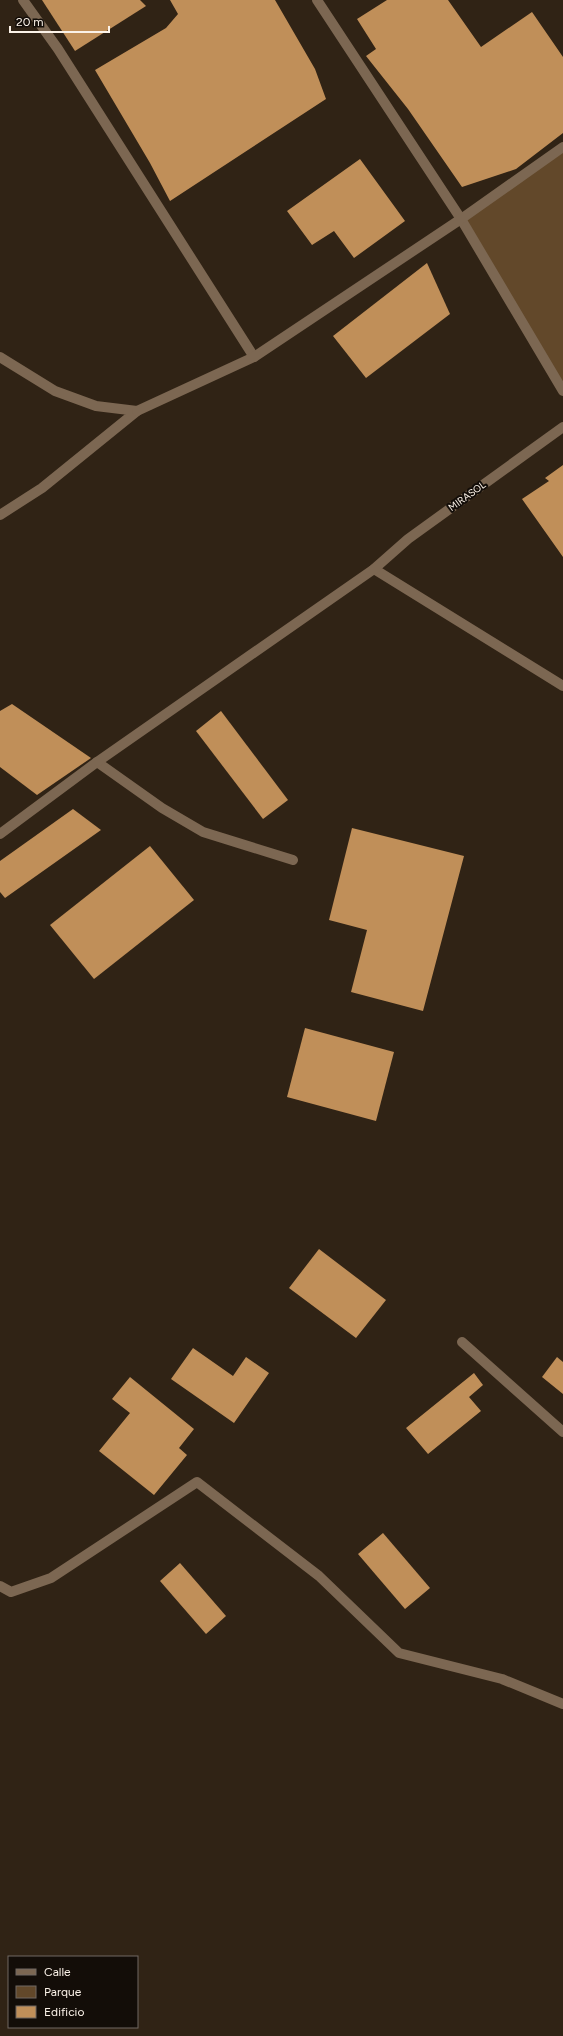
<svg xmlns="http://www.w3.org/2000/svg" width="563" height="2036" font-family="Figtree,sans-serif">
<rect width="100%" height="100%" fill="#302315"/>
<!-- green -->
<path fill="#62482a" d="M563 147V391L461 219Z"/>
<!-- building -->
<g fill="#c08f59">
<path d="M42 0H140L146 6 75 51Z"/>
<path d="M170 0H275L315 69 326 99 170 201 150 163 95 70 166 28 178 14Z"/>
<path d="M387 0H448L481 47 532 12 563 57V133L516 169 462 187 408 109 366 56 376 49 357 19Z"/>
<path d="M360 159 405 221 354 258 334 231 312 245 287 211Z"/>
<path d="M427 263 450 314 366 378 333 336Z"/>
<path d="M563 465V557L522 499 549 481 545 478Z"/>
<path d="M12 704 91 758 37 795 0 767V711Z"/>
<path d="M221 711 288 800 263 819 196 731Z"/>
<path d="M73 809 101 830 5 898 0 892V861Z"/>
<path d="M352 828 464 856 423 1011 351 992 367 930 329 920Z"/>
<path d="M150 846 194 900 94 979 50 925Z"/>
<path d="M305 1028 394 1052 376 1121 287 1097Z"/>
<path d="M319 1249 386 1300 356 1338 289 1288Z"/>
<path d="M193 1348 233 1376 246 1357 269 1373 234 1423 171 1379Z"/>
<path d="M557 1357 563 1362V1394L542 1377Z"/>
<path d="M474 1373 483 1385 469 1397 481 1411 428 1454 406 1428Z"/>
<path d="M130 1377 194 1429 179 1448 187 1455 154 1495 99 1451 130 1413 112 1399Z"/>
<path d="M383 1533 430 1588 405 1609 358 1554Z"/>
<path d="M180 1563 226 1616 206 1634 160 1581Z"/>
</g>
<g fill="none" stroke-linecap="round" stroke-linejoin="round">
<!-- street -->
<g stroke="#7c6752" stroke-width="10">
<path d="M23 0 58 49 254 357"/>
<path d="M317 0 461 219 563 391"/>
<path d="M0 357 55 391 96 406 137 411 42 488 0 515"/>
<path d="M137 411 254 357 461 219 563 147"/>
<path d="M374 569 563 686"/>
<path d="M97 762 162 808 203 832 293 860"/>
<path d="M0 834 97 762 374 569 408 539 563 427"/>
<path d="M462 1342 563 1432"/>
<path d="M0 1586 11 1592 51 1578 197 1482 319 1576 399 1653 502 1679 563 1704"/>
</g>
</g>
<g text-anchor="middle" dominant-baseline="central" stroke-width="4" stroke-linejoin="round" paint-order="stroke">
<!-- street labels -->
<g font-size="10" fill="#fbf2e8" stroke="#130d08">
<text transform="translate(467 496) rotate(-36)">MIRASOL</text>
</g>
</g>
<!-- legend -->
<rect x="8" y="1956" width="130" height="72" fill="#130d08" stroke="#706962"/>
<rect x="16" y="1969" width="20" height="6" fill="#7c6752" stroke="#706962"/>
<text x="44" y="1976" font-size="12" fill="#fbf2e8">Calle</text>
<rect x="16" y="1986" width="20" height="12" fill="#62482a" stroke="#706962"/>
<text x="44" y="1996" font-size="12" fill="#fbf2e8">Parque</text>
<rect x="16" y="2006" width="20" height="12" fill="#c08f59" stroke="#706962"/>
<text x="44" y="2016" font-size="12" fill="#fbf2e8">Edificio</text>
<!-- scale -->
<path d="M10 26v6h99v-6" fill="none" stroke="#fbf2e8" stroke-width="2"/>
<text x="16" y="26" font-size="12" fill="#fbf2e8" stroke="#130d08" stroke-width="3" paint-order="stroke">20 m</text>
</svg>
